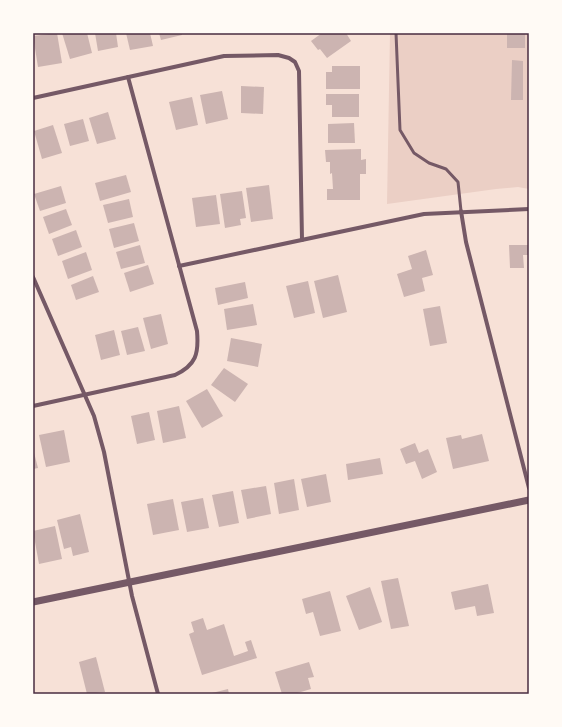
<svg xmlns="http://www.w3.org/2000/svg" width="562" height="727" font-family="Spectral,serif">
<rect width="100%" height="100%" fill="#f7e1d7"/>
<!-- green -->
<path fill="#ebcfc5" d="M390 33H529V189L518 187 496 189 387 204Z"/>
<!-- building -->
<g fill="#ccb4b1">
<path d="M57 33 62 63 38 67 33 36Z"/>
<path d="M62 33H87L92 53 70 59Z"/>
<path d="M95 33H116L118 47 98 51Z"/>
<path d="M126 33H150L153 46 130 50Z"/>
<path d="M159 33H182V35L161 40Z"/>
<path d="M322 33H346L351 41 327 58 320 49 318 50 311 41Z"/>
<rect x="507" y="33" width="18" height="15"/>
<path d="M512 60 523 61V100H511Z"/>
<path d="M332 66H360V89H326V72H332Z"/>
<path d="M241 86 264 87 263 114 241 113Z"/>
<path d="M222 91 228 119 206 124 200 95Z"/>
<path d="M326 94H359V117H332V105H326Z"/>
<path d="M192 97 198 125 176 130 169 102Z"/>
<path d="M108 112 116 139 97 144 89 118Z"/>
<path d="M83 119 89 141 70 146 64 124Z"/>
<path d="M354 123 355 143H328V124Z"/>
<path d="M53 125 62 153 42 159 34 131Z"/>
<path d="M361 149V160L366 159V174H360V200H327V189H333L332 173 330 174V162H326L325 150Z"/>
<path d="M126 175 131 192 100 201 95 183Z"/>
<path d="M269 185 273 219 251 222 246 188Z"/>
<path d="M61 186 66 203 40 211 34 194Z"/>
<path d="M242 191 246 218 240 219 241 225 225 228 220 194Z"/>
<path d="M216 195 220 224 196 227 192 198Z"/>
<path d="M129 199 133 217 108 223 103 205Z"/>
<path d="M66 209 72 225 49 234 43 217Z"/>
<path d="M134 223 139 241 114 248 109 229Z"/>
<path d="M76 230 82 247 58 256 52 239Z"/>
<path d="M140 245 145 263 121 269 116 252Z"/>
<path d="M509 245H529V255H523L524 268H510Z"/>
<path d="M426 250 433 275 422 278 425 291 404 297 397 274 412 269 408 256Z"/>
<path d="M86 252 92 270 68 279 62 261Z"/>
<path d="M148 265 154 284 130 292 124 273Z"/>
<path d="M338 275 347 312 323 318 314 281Z"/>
<path d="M93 276 99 292 76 300 71 285Z"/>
<path d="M308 281 315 313 294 318 286 286Z"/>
<path d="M245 282 248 298 218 305 215 288Z"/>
<path d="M253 304 257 325 227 330 224 309Z"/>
<path d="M440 306 447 343 430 346 423 309Z"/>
<path d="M161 314 168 344 151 349 143 318Z"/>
<path d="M138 327 145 351 127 355 121 331Z"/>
<path d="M114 330 120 355 101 360 95 335Z"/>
<path d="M231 338 262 344 258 367 227 361Z"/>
<path d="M224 368 248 384 235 402 211 385Z"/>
<path d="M207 389 223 416 202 428 186 401Z"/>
<path d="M179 406 186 438 163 443 157 411Z"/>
<path d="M149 412 155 440 137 444 131 416Z"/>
<path d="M64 430 70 462 46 467 39 435Z"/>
<path d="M482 434 489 461 453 469 446 438 461 435 462 439Z"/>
<path d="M415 443 419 453 428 449 437 472 422 479 415 461 406 464 400 449Z"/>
<path d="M33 449 38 468 33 469Z"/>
<path d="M380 458 383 474 348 480 346 464Z"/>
<path d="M326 474 331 502 307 507 301 479Z"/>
<path d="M294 479 299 510 279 514 274 483Z"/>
<path d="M266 486 271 514 247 519 241 490Z"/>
<path d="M233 491 239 523 219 527 212 495Z"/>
<path d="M203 498 209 528 187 532 181 502Z"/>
<path d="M173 499 179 530 153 535 147 504Z"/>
<path d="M80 514 89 552 73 556 71 547 64 549 57 520Z"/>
<path d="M55 526 62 559 39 564 33 531Z"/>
<path d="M398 578 409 626 391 629 381 581Z"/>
<path d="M488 584 494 613 477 616 475 606 455 610 451 592Z"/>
<path d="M370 587 382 622 359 630 346 596Z"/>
<path d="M330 591 341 631 320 636 313 612 306 614 302 599Z"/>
<path d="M203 618 207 630 224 624 234 656 248 651 245 642 251 640 257 658 202 675 189 634 194 632 191 622Z"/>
<path d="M96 657 105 692 87 694 79 662Z"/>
<path d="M309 662 314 677 308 678 311 689 294 694H282L275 672Z"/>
<path d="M228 689 229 694H212V693Z"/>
</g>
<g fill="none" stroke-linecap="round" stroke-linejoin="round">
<!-- service -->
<path stroke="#755966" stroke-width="3" d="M396 33 400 130 414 153 429 163 446 169 458 182 461 211"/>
<!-- minor -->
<g stroke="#755966" stroke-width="4">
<path d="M33 98 224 56 278 55 289 58 295 62 299 71 302 240"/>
<path d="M461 211 466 242 529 488"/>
<path d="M179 266 424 214 529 209"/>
<path d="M33 277 94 416 104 452 132 596 158 694"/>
<path d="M33 406 175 375C196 365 199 354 197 331L128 77"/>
</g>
<!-- tertiary -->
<path stroke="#755966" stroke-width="7" d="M33 602 529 500"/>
</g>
<!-- border -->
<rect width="562" height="727" fill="none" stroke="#fffaf5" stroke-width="68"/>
<rect x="34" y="34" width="494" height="659" fill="none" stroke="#4a2c40" stroke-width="1.5"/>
</svg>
